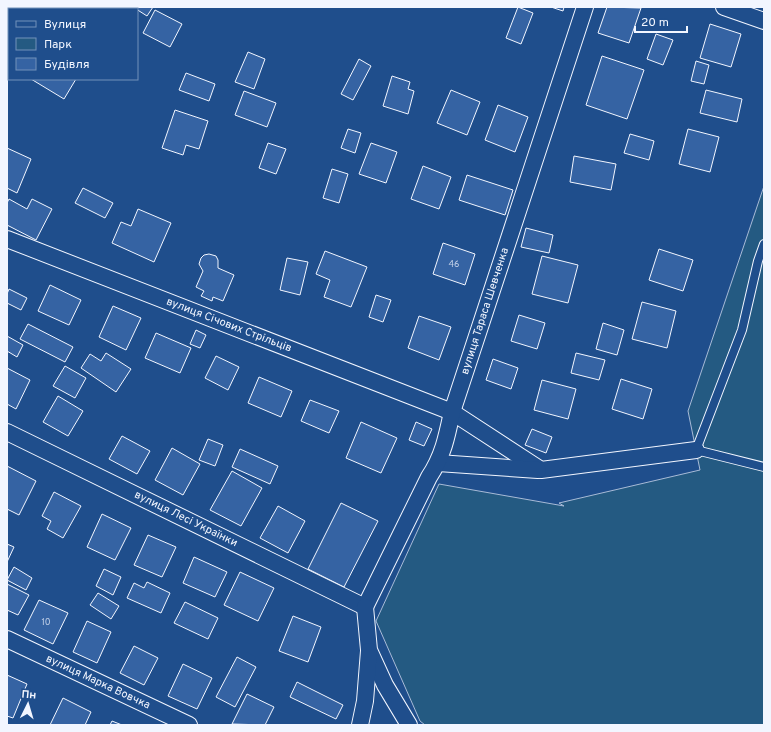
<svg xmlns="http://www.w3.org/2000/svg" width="771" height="732" font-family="Overpass,sans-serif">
<rect width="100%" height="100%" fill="#1f4e8c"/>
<!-- green -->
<path fill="#245a82" stroke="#a8bbd7" d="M764 186V725H425L420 721 376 621 439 484 564 506 559 503 700 470 688 411Z"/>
<!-- building -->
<g fill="#3563a3" stroke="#f2f6ff">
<path d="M39 7H80L79 9H38Z"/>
<path d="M133 7H153L147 16Z"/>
<path d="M518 7 533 13 521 44 506 38Z"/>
<path d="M551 7H564L563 11Z"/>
<path d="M607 7 641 8 629 43 598 33Z"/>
<path d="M155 10 182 24 170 47 143 33Z"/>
<path d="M710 24 741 34 731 67 700 58Z"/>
<path d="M656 34 673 40 663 65 647 59Z"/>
<path d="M9 49V66L7 65V52Z"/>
<path d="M248 52 265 59 254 89 235 82Z"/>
<path d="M602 56 644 70 627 119 586 105Z"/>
<path d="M359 59 371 66 353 100 341 94Z"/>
<path d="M696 61 709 65 704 84 691 81Z"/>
<path d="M186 73 215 84 209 101 179 90Z"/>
<path d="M392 76 410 82 408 89 414 91 408 114 383 106Z"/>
<path d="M31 79H76L64 99Z"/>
<path d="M451 90 480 102 467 135 437 123Z"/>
<path d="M706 90 742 99 737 122 700 113Z"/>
<path d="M244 91 276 103 267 127 235 115Z"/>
<path d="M498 105 528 117 515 152 485 140Z"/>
<path d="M175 110 208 121 199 149 186 145 183 155 162 148Z"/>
<path d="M348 129 361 133 355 153 341 148Z"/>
<path d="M688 129 719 137 710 172 679 164Z"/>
<path d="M630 134 654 141 649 160 624 153Z"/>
<path d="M268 143 286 149 276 174 259 168Z"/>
<path d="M371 143 397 152 386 183 359 174Z"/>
<path d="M7 148 31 159 17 193 7 188Z"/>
<path d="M574 156 616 164 611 190 570 182Z"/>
<path d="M423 166 451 177 439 209 411 199Z"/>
<path d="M332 169 348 174 339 203 323 198Z"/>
<path d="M467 175 513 190 505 215 459 200Z"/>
<path d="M83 188 113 203 105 218 75 203Z"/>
<path d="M9 199 27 209 32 199 52 209 36 240 7 225V203Z"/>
<path d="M138 209 171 223 154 262 112 243 121 222 131 226Z"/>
<path d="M526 228 553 235 549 253 521 247Z"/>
<path d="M443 243 475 254 465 285 433 274Z"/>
<path d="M659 249 693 260 683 291 649 280Z"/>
<path d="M325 251 367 267 351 307 324 297 330 280 316 274Z"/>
<path d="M209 254 216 256 218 260V268L234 275 223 301 213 297 212 301 201 296 204 291 196 287 203 271 199 264 201 258 204 255Z"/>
<path d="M542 256 578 265 568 303 532 294Z"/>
<path d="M287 258 308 262 300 295 280 290Z"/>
<path d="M50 285 81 300 69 325 38 311Z"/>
<path d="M9 289 27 298 21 310 7 303V294Z"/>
<path d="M376 295 391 300 383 322 369 317Z"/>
<path d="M642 302 676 311 667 348 632 339Z"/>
<path d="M113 306 141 318 126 350 99 337Z"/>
<path d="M519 315 545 323 537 349 511 341Z"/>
<path d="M419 316 451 327 439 360 408 348Z"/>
<path d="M603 323 624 330 617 355 596 349Z"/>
<path d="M28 324 73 347 65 362 20 339Z"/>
<path d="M196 330 206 335 200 348 190 344Z"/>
<path d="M156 333 191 348 180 373 145 358Z"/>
<path d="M7 336 23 345 17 357 7 351Z"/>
<path d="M106 353 131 369 116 392 81 368 90 354 101 361Z"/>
<path d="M576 353 605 360 599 380 571 373Z"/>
<path d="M216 356 239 367 228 390 205 378Z"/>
<path d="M493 359 518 368 511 389 486 380Z"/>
<path d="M65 366 86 378 75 398 53 386Z"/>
<path d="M7 368 30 380 16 409 7 404Z"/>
<path d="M259 377 292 391 281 417 248 403Z"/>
<path d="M621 379 652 389 643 419 612 409Z"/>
<path d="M542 380 576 389 568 419 534 410Z"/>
<path d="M58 396 83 411 68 436 43 422Z"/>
<path d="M310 400 339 411 329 433 301 421Z"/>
<path d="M361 422 397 438 381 473 346 458Z"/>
<path d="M416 422 432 429 424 446 409 440Z"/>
<path d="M532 429 552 437 546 453 525 445Z"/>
<path d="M122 436 150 451 137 474 109 459Z"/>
<path d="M208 439 223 445 215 466 199 460Z"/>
<path d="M172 448 200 464 183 495 155 480Z"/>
<path d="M240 449 278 466 270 484 232 467Z"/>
<path d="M7 466 36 481 19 515 7 509Z"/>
<path d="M232 471 262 488 241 526 210 510Z"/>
<path d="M54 492 81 506 63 538 47 529 51 521 42 516Z"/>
<path d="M341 503 378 521 344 587 308 569Z"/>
<path d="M278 506 305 521 288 553 260 538Z"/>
<path d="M102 514 131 528 115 560 87 547Z"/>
<path d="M148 535 176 547 162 577 134 565Z"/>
<path d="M7 544 14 547 7 562Z"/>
<path d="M194 557 227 572 215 597 183 583Z"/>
<path d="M14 567 32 578 26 590 7 580Z"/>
<path d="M104 569 121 577 113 595 96 586Z"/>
<path d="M240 572 274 588 258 621 224 605Z"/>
<path d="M147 582 170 593 161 613 127 598 134 583 144 588Z"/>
<path d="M7 584 29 595 18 615 7 610Z"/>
<path d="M98 593 119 606 111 619 90 605Z"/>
<path d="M39 600 68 613 53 644 24 630Z"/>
<path d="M185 602 218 618 208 639 174 623Z"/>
<path d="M293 616 321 627 308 662 279 651Z"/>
<path d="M87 621 111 632 97 663 73 652Z"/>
<path d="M134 646 158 658 144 685 120 673Z"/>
<path d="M237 657 256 667 235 707 216 697Z"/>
<path d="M183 664 212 678 197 709 168 696Z"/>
<path d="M7 675 27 684 13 718 7 716Z"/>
<path d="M297 682 343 705 336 719 290 697Z"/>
<path d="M247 694 274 707 265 725 232 724Z"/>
<path d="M63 698 91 712 85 725H50Z"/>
<path d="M112 721 122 725H110Z"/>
</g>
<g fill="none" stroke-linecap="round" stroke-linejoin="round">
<defs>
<path id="lane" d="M764 244 758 261 742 330 696 450 764 467"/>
<g id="street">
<path d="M724 7 764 21"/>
<path d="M17 9 18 7"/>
<path d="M7 29 9 25"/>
<path d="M7 239 452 412 541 470 696 450"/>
<path d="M7 432 365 607"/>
<path d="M438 463 538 470"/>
<path d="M365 607 429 477C443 456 447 436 452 412L585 7"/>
<path d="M365 607 369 650 385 685 409 725"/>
<path d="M7 639 189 725"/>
<path d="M360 725 365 701 369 651"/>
</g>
</defs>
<!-- lane casing -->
<use href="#lane" stroke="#f2f6ff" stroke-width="10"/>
<!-- street casing -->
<use href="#street" stroke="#f2f6ff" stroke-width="18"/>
<!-- lane -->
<use href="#lane" stroke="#1f4e8c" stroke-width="8"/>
<!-- street -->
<use href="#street" stroke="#1f4e8c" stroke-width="16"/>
</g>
<g text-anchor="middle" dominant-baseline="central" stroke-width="3" stroke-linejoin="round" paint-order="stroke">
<!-- number labels -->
<g font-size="9" fill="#c3d1e8">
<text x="454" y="264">46</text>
<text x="46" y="622">10</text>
</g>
<!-- street labels -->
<g font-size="11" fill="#f2f6ff" stroke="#1f4e8c">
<text transform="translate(485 311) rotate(-72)">вулиця Тараса Шевченка</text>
<text transform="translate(229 325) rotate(21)">вулиця Січових Стрільців</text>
<text transform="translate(186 519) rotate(26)">вулиця Лесі Українки</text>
<text transform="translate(98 682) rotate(25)">вулиця Марка Вовчка</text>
</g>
</g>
<!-- border -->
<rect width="771" height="732" fill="none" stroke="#f2f6ff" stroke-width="16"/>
<!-- legend -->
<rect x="8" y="8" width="130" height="72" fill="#1f4e8c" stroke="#7391ba"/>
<rect x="16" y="21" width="20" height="6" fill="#1f4e8c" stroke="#7391ba"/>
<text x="44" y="28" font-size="12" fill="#f2f6ff">Вулиця</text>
<rect x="16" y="38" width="20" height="12" fill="#245a82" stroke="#7391ba"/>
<text x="44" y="48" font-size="12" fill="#f2f6ff">Парк</text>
<rect x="16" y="58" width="20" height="12" fill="#3563a3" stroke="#7391ba"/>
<text x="44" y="68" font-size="12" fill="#f2f6ff">Будівля</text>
<!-- north arrow -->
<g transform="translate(28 704) rotate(5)" stroke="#1f4e8c" stroke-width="3" paint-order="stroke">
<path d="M0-3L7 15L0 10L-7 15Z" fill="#f2f6ff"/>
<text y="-6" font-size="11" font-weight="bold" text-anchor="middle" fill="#f2f6ff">Пн</text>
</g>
<!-- scale -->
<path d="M635 26v6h52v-6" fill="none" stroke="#f2f6ff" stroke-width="2"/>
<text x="641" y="26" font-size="12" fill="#f2f6ff" stroke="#1f4e8c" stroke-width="3" paint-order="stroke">20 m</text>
</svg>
